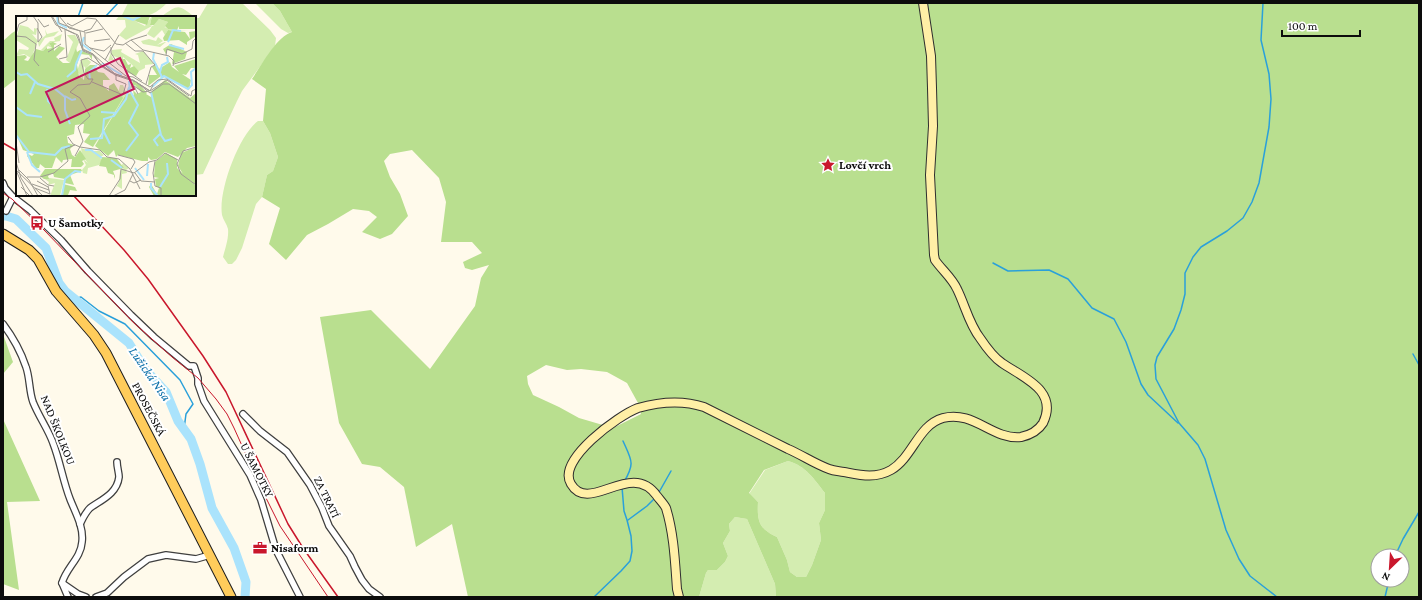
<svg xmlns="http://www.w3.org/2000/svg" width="1422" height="600" font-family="'Crimson Pro',serif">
<rect width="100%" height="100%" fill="#fffaeb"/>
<!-- green -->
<g fill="#d4edb1">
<path d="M128 3H167C151 19 142 17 121 17Z"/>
<path d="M208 3H242L270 30 276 38 275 46 242 91 237 101 203 174 195 175V17H161C180 3 178 5 196 18H199Z"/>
<path d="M255 3H272L280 11 292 32 288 33 281 29Z"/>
<path d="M258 121H263L270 133 278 157 273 171 267 175 262 197 256 204 242 248 236 260 232 264H228L223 257C225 249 229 238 228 229 227 224 223 220 222 215 218 191 239 135 258 121Z"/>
<path d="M788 461C806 466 814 479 825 493V510L819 523 821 540 812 565 806 577H797L790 572 787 560 777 537C759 529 757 521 758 502L749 494 765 470Z"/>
<path d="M735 517 747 519 775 584 776 597H699L706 573 708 570H717L725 562 728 556 723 543 730 531 729 524Z"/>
</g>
<!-- forest -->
<g fill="#b9df8f" fill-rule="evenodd">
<path d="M272 3H1419V597H776L775 584 747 519 735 517 729 524 730 531 723 543 728 556 725 562 717 570H708L706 573 699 597H468L452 524 416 547 404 487 380 467 362 464 339 423 320 317 371 310 430 369 475 306 481 278 489 265 472 270 465 268 463 262 482 253 472 242H441L446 202 439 178 412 150 390 154 384 161 390 177 400 194 408 216 392 234 380 239 362 232 377 217 369 211 353 209 328 224 307 235 286 260 269 244 280 208 262 197 267 175 273 171 278 157 270 133 263 121 266 89 252 79C261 66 277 36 292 32L280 11ZM546 365 567 370 581 369 607 372 627 383 638 403 641 414 613 428 579 418 559 407 533 395 528 384 527 376ZM788 461C806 466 814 479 825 493V510L819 523 821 540 812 565 806 577H797L790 572 787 560 777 537C759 529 757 521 758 502L749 493 764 470ZM1378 556H1402V580H1378Z"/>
<path d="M17 30V78L3 89V41L12 33Z"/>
<path d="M4 337 13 362 3 374V339Z"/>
<path d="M3 419 40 501 7 502 19 590 3 584Z"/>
</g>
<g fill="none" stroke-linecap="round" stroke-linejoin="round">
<!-- stream -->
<g stroke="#2aa0da" stroke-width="1.5">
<path d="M1263 3 1261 40 1269 74 1271 99 1269 127 1259 183 1252 202 1243 218 1227 231 1201 247 1193 257 1185 273V294L1181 310 1174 329 1157 357 1155 365 1156 379 1179 423 1198 445 1205 459 1226 530 1239 559 1250 576 1277 597"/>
<path d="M78 17 83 3"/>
<path d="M105 17 118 3"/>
<path d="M993 263 1008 271 1049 270 1068 279 1092 308 1114 319 1126 342 1141 384 1148 395 1178 423"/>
<path d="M75 299 81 297 99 311 125 324 180 380 193 404 186 414 184 429"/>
<path d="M1413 354 1419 365"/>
<path d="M623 441C632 461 635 463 624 482"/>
<path d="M658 494 671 471"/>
<path d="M628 520 647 506 655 498"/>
<path d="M1395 556 1403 539 1419 512"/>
<path d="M594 597 621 571 630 561 632 551 631 536 627 520 624 511 622 487"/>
<path d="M1385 597 1389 580"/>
</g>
<!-- river -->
<path stroke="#aae3fc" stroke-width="9" d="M3 216H6L16 219 46 248 59 283 65 291 129 343 145 369 166 392 178 421 191 439 200 464 212 508 234 548 246 582 245 597"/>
<defs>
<g id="street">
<path d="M3 183 5 188 13 197 30 210 61 240 88 271 131 315 154 337 189 366H194L198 378V384L204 401 250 475 261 500 276 550 300 597"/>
<path d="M6 211 13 197"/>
<path d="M3 324C12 336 21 352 26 367 30 378 29 391 33 402 39 417 48 429 53 443 60 461 63 481 70 499 75 512 84 527 82 542 81 558 66 568 62 583L68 597"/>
<path d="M243 414 260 431 287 452 310 485 322 508 329 526 350 556 355 567 362 580 369 589 380 597"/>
<path d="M80 524C83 518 85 513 90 508 101 500 117 494 119 477 119 473 117 467 117 462"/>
<path d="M62 583 78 594 86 597"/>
<path d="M96 597 107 593 124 577 148 559 166 555 196 559 210 555"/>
</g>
<path id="secondary" d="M679 597 677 589C675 562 674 534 666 508 664 504 660 500 657 496 631 459 589 515 571 484 556 460 619 415 638 408 659 402 683 400 704 407 732 421 760 435 788 449 802 455 815 464 829 469 834 471 839 471 844 472 860 475 875 479 891 470 913 457 918 425 943 418 974 410 992 440 1021 437 1030 435 1038 431 1043 423 1059 390 1022 377 1002 363 993 357 986 347 980 338 969 324 965 305 957 289 952 278 942 270 935 260L934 255 930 175 933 126 932 88 931 56 923 3"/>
<path id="primary" d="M3 234 29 250 38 259 56 291 94 335 106 353 231 597"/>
</defs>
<!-- street casing -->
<use href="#street" stroke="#3f3f3f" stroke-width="8"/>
<!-- secondary casing -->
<use href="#secondary" stroke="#2e2e2e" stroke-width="10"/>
<!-- primary casing -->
<use href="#primary" stroke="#1d1d1d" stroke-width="11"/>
<!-- street -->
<use href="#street" stroke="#fff" stroke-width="5.5"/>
<!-- secondary -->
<use href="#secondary" stroke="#ffefa6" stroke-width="8"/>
<!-- primary -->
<use href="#primary" stroke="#ffcc5b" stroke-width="9"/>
<!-- tram -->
<path stroke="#c9172c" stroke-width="1" d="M3 193 12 199 44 230 134 323 172 357 198 378 216 399 227 414 234 428 262 490 280 526 328 597"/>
<!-- rail -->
<g stroke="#c9172c" stroke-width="1.5">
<path d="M3 143 17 151"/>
<path d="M73 195 124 250 148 279 203 356 226 392 288 524 303 548 338 597"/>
</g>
</g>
<!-- icons -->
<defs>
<symbol id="sight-bare" viewBox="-9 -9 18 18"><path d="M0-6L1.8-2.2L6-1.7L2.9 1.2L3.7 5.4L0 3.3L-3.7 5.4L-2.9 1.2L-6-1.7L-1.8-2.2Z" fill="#c9172c" stroke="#fff" stroke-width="2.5" paint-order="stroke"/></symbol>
<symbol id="bus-bare" viewBox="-9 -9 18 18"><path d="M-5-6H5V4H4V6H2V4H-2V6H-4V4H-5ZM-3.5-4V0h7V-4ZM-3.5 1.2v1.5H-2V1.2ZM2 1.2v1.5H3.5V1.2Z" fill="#c9172c" stroke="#fff" stroke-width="2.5" paint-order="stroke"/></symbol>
<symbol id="office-bare" viewBox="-9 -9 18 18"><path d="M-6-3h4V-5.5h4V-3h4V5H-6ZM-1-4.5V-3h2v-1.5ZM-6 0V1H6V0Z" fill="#c9172c" stroke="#fff" stroke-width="2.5" paint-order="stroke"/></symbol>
</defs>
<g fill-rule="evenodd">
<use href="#sight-bare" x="818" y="155" width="20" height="20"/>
<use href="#bus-bare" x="27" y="213" width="20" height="20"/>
<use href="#office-bare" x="250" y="538" width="20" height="20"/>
</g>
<g text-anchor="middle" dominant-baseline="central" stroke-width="4" stroke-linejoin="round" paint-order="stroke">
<!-- poi labels -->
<g font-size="12" font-weight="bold" fill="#0c0c0c" stroke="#fff" text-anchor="start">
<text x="839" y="165">Lovčí vrch</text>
<text x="48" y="223">U Šamotky</text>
<text x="271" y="548">Nisaform</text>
</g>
<!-- street labels -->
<g font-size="12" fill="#0c0c0c" stroke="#fff">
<text transform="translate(149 409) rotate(62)">PROSEČSKÁ</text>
<text transform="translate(58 430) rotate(68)">NAD ŠKOLKOU</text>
<text transform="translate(257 470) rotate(63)">U ŠAMOTKY</text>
<text transform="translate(327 497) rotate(64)">ZA TRATÍ</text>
</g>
<!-- water labels -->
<g font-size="13" font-style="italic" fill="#0a6fa9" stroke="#fff">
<text transform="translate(150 374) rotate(55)">Lužická Nisa</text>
</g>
</g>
<!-- overview -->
<g transform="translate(16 16)">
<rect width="180" height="180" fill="#fffaeb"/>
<path d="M103 0H123L119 5 129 10 136 0 134 9 137 10 143 3 152 6 147 14 149 11 152 13 173 15 152 14 149 19 146 14 138 22 131 18 136 10 110 24 103 19 110 11 109 4H100ZM4 9 12 11 18 16V12L21 13 20 19 16 18 22 25 15 42 8 38 0 40 3 33 12 34 13 32 0 24ZM29 13 31 18 43 15 38 20 29 22 23 31 22 26 30 19ZM46 18 44 25 33 27 36 32 32 30 27 35 25 34 34 25H39L38 22ZM51 19H59L63 26 56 44 59 45 55 48 50 44 57 26ZM142 21 147 25 141 29 149 26H150L144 31 127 28 125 25 133 23 140 25ZM106 33 105 36 124 47 122 39 119 38 127 35 138 48 129 49V52L123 55 107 41V44L95 39 98 44 92 45 96 34ZM70 42 75 46 70 53 68 50 67 64 61 55 65 44ZM104 69H107L110 76 112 72V77H108L110 78 77 132 106 81 102 78ZM65 132 74 135H84L88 139 84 141 86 145 83 149 72 152 71 158 67 157 66 154 70 149 67 143 72 147 66 140ZM107 147 113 152 110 154 111 157 106 158V173L101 170 96 178 103 166 104 155 108 152 105 151ZM26 161 48 164 44 180H34L39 167 32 169 33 166Z" fill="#d4edb1"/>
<path d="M122 0H134L131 9 119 5ZM136 0H180V13H163V10L161 14 152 13 149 10 152 6 143 3 138 9H134ZM152 14 169 16 174 23 173 16 180 15V20L171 26V29L163 24 148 25 147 22ZM37 26 41 28 38 29V35L43 30 49 32 40 41 47 47H54L60 32 61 36 64 34 76 39V44L73 39 64 38 61 49 63 60 68 64 69 53 74 49H81L79 52 82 56 88 57 94 64H87V70L93 75V70L98 67 107 82 77 131 68 126 74 118 67 117 68 108 59 109 58 118 51 120 52 127 58 129 54 133 56 139 59 141 64 134 70 143 66 145 68 148 65 151H55L56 143 47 144 46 147 40 141 36 152H29L24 148 23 152H20L11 140 12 138 16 140 18 138 7 134 0 118V40L9 39 11 41 8 44 12 45 20 33 27 35 31 31V33L36 32 33 27ZM155 28 171 36 169 43 156 48 158 36 151 34 150 38 147 33ZM103 43H109L112 49 115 48V49L114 52 118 50 123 55 120 60 110 56 111 52 109 54ZM180 43V52H175L170 59 166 58 175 64 173 74 149 61 144 62 145 61 143 53 145 60 132 70 133 59H141L136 51 139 49 138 47H140L143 53 154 46 156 51 163 56 158 50ZM149 64 174 82 180 77V130L171 132 162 141 149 136 141 143 135 144 132 141V145H126L102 139 100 141 98 134 92 140 79 130 110 78 116 77 118 80 117 74 121 78 125 76 119 69 114 73 117 65 123 68 131 77 130 78 135 81 136 75ZM180 131V169L169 161 162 150 165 137ZM150 137 161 143V152L180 170V180H138L133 171 135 168 141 178 143 172 140 170 139 163 143 162 138 161 139 146ZM86 141 100 142 108 152 97 155 99 160 98 163V159L92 157 90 151 83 150ZM29 153H65L66 155 54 159 58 169 49 167V163L38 161 37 157 32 160 33 163H28L24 160ZM47 168 59 171 61 175 54 174 52 179 44 180 47 178Z" fill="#b9df8f"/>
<path fill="none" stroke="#aae3fc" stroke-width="2" d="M41 0 42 7 51 12M107 0 117 4 125 0M68 21 66 28 75 35M152 26 157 14 165 15M153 29 168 33M138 37 137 43 146 61M86 47 106 59M60 48 66 34M0 56 5 59 11 58 22 68 39 73 49 81V94L54 108M144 56 146 49 152 46 151 41M51 61 59 54 60 48M74 63 73 56 81 49M136 71 148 60 172 73 176 69 175 56 180 52M31 73 32 85 36 89M135 76 145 119 149 125 156 123M14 78 19 66M49 80 56 84 60 83M0 91 11 99 26 101M85 96 100 97M0 119 13 136 39 139 46 132 54 130M74 123 86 122 87 114M94 128 87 114 88 103 98 100 110 83 113 71M142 130 138 124 144 118M69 134H75L86 142M110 135 122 119 113 107 122 89 114 75 113 65M11 136 16 149 24 156M95 144 106 152M119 152 128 164M131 160 132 148M135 167V172L142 180M144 171 152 158 151 147M46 180 49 163 59 155 65 156"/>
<path fill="none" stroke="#9e9b92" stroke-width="1" d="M17 0 22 7V26M35 0 40 9 62 19 67 35 77 39 84 48 99 59 120 66 134 77 147 68H153L180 88M36 0 46 16M42 0 43 7 64 15 67 33 77 38 84 48 97 57 117 64 134 75 151 64 173 80M43 0 53 12 69 16V28L110 60 117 61 134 71 142 64 151 63 175 80 176 75 180 73M22 3 28 11 33 9M51 7 56 10 71 2 80 3 100 28 107 29 115 24 127 34 153 40 158 45 157 50M44 11 59 18M21 12 26 21 22 26M68 15 75 13 81 4M70 17 87 13M0 18 3 8 11 4V0M60 18 67 34 77 38 99 58 117 64 134 75 137 69M0 20 10 21 20 28M115 24 131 19M78 25 94 23M109 27 119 35H127M20 28 18 44 23 50M95 31V37L102 48 126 65M74 32 88 35 95 29M176 33 177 25 180 22M127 35 139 49 135 51 130 68M32 36 45 28M150 39 151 33 166 38 176 33M43 43 51 41 49 14M89 44 103 19M158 48 180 41M76 66 107 79 110 68 100 64V59M122 78 118 70 127 76 133 75M52 121 57 128 64 131 84 134 91 141 103 143 114 153 124 173M0 126 3 147M180 131 167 135 161 148 165 158 180 169M102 139 117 143 119 146 115 153M59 140 67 125 62 111 74 100 64 82 54 76 62 69 74 68 77 63H72L68 57 65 44 72 42 96 57M139 145 137 157 139 170 145 172V180M0 146 5 162 17 180M0 154 11 180M0 154 27 180M3 154 13 164 22 180M119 157 125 165 139 166M11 161H24L38 157 52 145 49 133 59 129M24 162 32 169 38 170M21 165 32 171M114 165 118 167 125 164M16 168 33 174M5 171 14 180M19 172 34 178 32 170M93 180 104 163 105 153 118 157 133 146 141 144 149 137 162 144M97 180 109 174 117 158"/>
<path fill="#c2185b" fill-opacity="0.15" stroke="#c2185b" stroke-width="2" d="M104 42 118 73 44 107 30 76Z"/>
<rect width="180" height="180" fill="none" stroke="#0c0c0c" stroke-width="2"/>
</g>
<!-- border -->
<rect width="1422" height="600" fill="none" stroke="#0c0c0c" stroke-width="8"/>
<!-- north arrow -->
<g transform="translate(1390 568) rotate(205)"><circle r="19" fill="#ffffff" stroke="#9e9e9e"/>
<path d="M0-3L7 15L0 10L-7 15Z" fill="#c9172c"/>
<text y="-6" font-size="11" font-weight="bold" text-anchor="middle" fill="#0c0c0c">N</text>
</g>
<!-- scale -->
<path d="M1282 30v6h78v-6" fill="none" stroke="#0c0c0c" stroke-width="2"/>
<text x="1288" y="30" font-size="12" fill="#0c0c0c" stroke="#ffffff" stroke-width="3" paint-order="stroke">100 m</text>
</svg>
